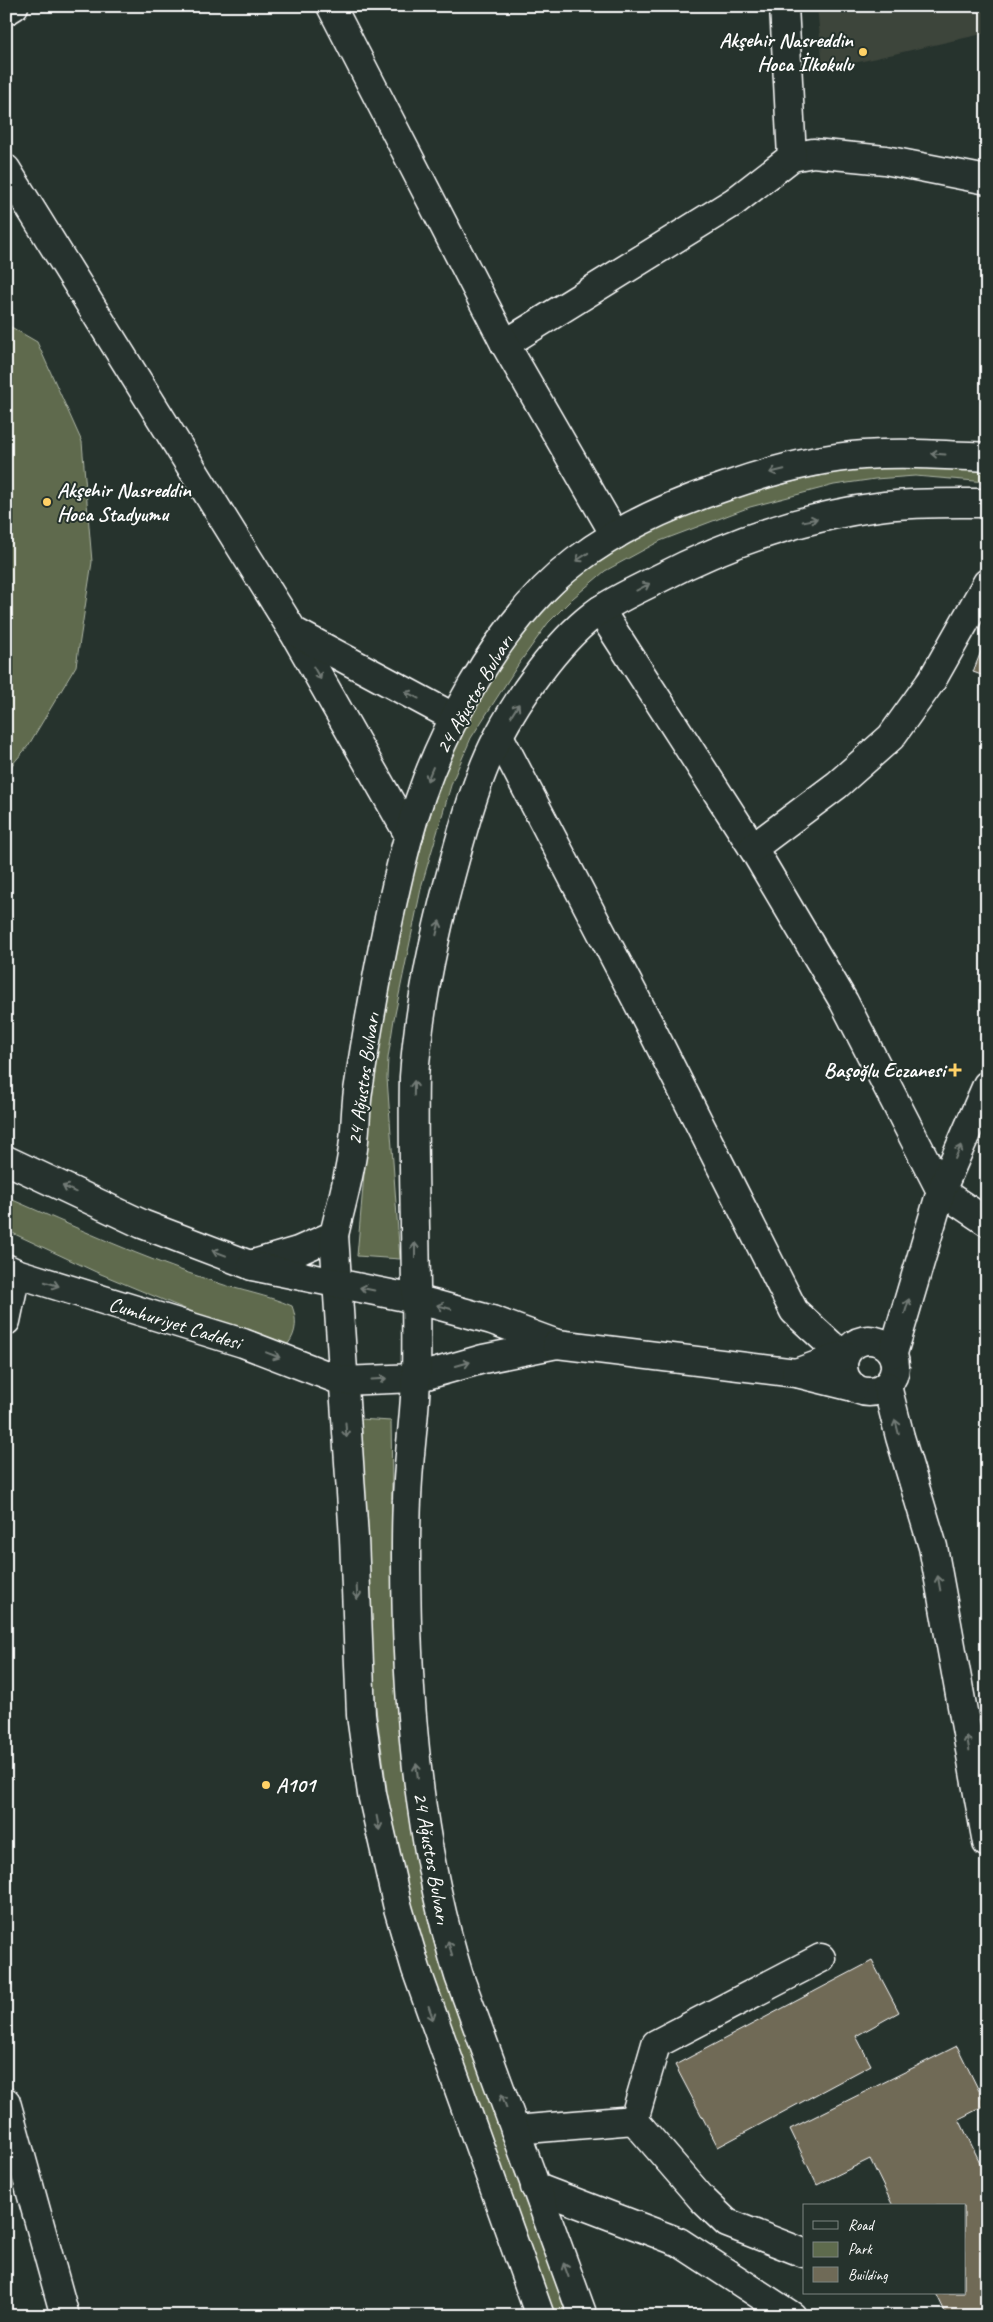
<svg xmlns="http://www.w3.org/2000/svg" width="993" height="2322" font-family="Caveat,sans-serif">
<rect width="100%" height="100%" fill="#26332d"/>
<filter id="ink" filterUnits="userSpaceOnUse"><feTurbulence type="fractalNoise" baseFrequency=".02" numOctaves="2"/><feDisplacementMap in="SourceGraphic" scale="10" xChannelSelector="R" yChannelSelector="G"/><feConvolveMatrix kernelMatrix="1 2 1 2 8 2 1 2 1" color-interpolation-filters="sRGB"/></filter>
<g filter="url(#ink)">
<!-- built -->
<path fill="#3c443a" d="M817 6H987V33L823 70Z"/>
<!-- green -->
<g fill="#5e6b4d" stroke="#aeb5a6">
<path d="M6 324 37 342 82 442 92 562 76 666 28 746 6 772Z"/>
<path d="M872 467 987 469V482L915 476 875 479 834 485 750 507 660 541 605 571 573 598 548 623 518 665 471 738 452 782 422 884 394 1019 388 1058 387 1078 400 1259 357 1256C363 1191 367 1126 376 1062 385 990 400 920 420 850 432 810 443 769 462 731 479 696 501 664 525 634 550 603 579 573 613 552 636 537 660 527 684 517 746 492 807 476 872 467Z"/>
<path d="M6 1197C75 1227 144 1259 215 1282 241 1291 267 1295 292 1306 297 1319 297 1332 288 1344L274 1346 96 1272 6 1230Z"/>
<path d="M359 1419 391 1421C394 1586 390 1753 427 1914 440 1972 462 2026 482 2081 510 2159 539 2238 568 2316H555L426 1961 393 1834 375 1701Z"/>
</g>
<!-- building -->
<g fill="#6f6a57" stroke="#fff">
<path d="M987 636V677L973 672Z"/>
<path d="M872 1961 899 2012 856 2036 871 2065 718 2147 675 2065Z"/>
<path d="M957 2046 986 2105 959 2119 987 2177V2312L979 2316H947L936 2293H964V2206H893L870 2159 817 2185 790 2129Z"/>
</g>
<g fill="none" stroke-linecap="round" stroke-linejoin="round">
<defs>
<g id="minor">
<path d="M6 11 14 6"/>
<path d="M6 169 293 631 409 835"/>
<path d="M505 344 734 202 792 157 813 153 885 160 987 180"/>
<path d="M600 610 753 848 844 1002 941 1191 987 1222"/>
<path d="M293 631 455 718"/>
<path d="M499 736 648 1022 794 1311 831 1345 845 1355"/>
<path d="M753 848 837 785 891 737 932 680 987 583"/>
<path d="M634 2120 656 2044 821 1958"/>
<path d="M515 2130 634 2120 703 2200 727 2223 804 2253"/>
<path d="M535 2187 679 2242 792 2316"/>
</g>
<g id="tertiary">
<path d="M331 6 505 344 615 535"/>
<path d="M784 6 792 157"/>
<path d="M415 1299 492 1320 557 1344 483 1359 416 1378"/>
<path d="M6 1321 16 1273"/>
<circle cx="869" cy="1366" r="26"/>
<path d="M557 1344 796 1373"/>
<path d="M893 1353 941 1191 987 1085"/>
<path d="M845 1355 796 1373 853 1387"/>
<path d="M887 1386 900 1437 933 1547 987 1843"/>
<path d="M6 2102 65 2316"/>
</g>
<g id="secondary">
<path d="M6 1160 142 1224 250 1265 298 1251 334 1235C340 1209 348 1182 352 1155 356 1134 355 1112 358 1091 371 1006 386 921 408 838 433 743 496 622 576 561 619 528 675 503 727 486 770 471 818 458 864 455 905 452 946 455 987 457"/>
<path d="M334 1235 354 1538 361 1715 372 1794 398 1908 416 1969 540 2316"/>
<path d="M252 1266 415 1299"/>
<path d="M6 1268 16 1273 243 1343 342 1381 416 1378"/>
<path d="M583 2316 459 1976C424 1862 411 1745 407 1627 406 1585 405 1542 407 1500 408 1459 415 1418 416 1377 418 1277 412 1177 414 1077 419 1002 436 927 456 855 467 815 479 773 498 737 519 697 557 643 592 616 611 601 635 591 656 580 729 542 803 516 885 506 918 502 953 503 987 503"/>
</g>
</defs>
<!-- minor casing -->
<use href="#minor" stroke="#fff" stroke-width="31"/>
<!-- tertiary casing -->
<use href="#tertiary" stroke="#fff" stroke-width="31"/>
<!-- secondary casing -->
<use href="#secondary" stroke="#fff" stroke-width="31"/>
<!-- minor -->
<use href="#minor" stroke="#26332d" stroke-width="28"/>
<!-- tertiary -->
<use href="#tertiary" stroke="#26332d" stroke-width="28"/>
<!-- secondary -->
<use href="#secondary" stroke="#26332d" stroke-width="28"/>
</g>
<!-- one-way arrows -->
<defs><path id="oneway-shaft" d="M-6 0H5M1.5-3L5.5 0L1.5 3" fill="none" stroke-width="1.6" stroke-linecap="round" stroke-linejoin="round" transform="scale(1.25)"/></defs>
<g stroke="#727a76">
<use href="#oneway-shaft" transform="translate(938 454) rotate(-176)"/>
<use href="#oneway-shaft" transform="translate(777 471) rotate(167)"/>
<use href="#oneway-shaft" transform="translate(810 520) rotate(-12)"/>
<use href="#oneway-shaft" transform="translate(582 557) rotate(146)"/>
<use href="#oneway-shaft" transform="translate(643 587) rotate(-28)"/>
<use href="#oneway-shaft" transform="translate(317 673) rotate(60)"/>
<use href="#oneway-shaft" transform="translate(412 695) rotate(-152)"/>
<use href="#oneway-shaft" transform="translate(515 710) rotate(-58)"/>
<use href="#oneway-shaft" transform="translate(430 774) rotate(113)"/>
<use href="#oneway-shaft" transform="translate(438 928) rotate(-77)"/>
<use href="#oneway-shaft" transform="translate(414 1088) rotate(-89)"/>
<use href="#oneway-shaft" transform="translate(958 1152) rotate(-67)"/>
<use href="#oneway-shaft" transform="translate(69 1189) rotate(-154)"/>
<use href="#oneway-shaft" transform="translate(415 1250) rotate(-90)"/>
<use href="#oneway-shaft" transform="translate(219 1253) rotate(-159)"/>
<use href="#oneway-shaft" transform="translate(52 1284) rotate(17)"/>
<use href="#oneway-shaft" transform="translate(367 1289) rotate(-169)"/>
<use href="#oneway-shaft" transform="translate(907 1306) rotate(-73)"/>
<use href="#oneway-shaft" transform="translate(444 1307) rotate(-165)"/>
<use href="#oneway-shaft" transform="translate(273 1355) rotate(21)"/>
<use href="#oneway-shaft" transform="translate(463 1364) rotate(-16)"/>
<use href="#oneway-shaft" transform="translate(379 1379) rotate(-3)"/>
<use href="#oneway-shaft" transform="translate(897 1427) rotate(-104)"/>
<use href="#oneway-shaft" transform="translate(346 1430) rotate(86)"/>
<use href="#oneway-shaft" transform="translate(939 1583) rotate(-100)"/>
<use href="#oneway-shaft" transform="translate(357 1592) rotate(87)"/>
<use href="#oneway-shaft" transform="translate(968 1743) rotate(-100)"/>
<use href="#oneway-shaft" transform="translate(417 1771) rotate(-97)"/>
<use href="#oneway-shaft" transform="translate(378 1823) rotate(79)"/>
<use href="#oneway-shaft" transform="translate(450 1948) rotate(-107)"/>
<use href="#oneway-shaft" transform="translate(431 2013) rotate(71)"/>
<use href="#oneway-shaft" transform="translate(504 2101) rotate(-110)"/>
<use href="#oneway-shaft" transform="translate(566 2270) rotate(-110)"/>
</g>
</g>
<!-- markers -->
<g fill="#ffd166" stroke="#26332d" stroke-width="2">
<circle cx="863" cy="52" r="5"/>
<circle cx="47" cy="502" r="5"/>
<path d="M952.5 1062.5h5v5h5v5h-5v5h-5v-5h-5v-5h5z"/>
<circle cx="266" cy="1785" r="5"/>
</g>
<g text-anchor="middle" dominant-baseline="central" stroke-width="4" stroke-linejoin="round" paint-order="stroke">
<!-- poi labels -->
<g font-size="21" font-weight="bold" fill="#fff" stroke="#26332d" text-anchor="end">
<text x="853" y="40">Akşehir Nasreddin<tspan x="853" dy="24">Hoca İlkokulu</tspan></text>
<text x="57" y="490" text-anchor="start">Akşehir Nasreddin<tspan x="57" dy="24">Hoca Stadyumu</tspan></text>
<text x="945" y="1070">Başoğlu Eczanesi</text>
<text x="276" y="1785" text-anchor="start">A101</text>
</g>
<!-- street labels -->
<g font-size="21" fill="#fff" stroke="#26332d">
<text transform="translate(474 694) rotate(-60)">24 Ağustos Bulvarı</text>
<text transform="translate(363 1079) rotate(-82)">24 Ağustos Bulvarı</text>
<text transform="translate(175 1323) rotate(17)">Cumhuriyet Caddesi</text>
<text transform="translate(432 1858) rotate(80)">24 Ağustos Bulvarı</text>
</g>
</g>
<!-- margin -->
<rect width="993" height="2322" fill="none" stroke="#26332d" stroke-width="25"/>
<rect x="12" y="12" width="968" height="2297" fill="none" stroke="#fff" stroke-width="2" filter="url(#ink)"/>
<!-- legend -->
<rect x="803" y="2204" width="162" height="90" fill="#26332d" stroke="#7d8581"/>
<rect x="813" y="2221" width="25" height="8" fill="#26332d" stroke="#7d8581"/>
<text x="848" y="2230" font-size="15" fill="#ffffff">Road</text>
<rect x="813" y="2242" width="25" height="15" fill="#5e6b4d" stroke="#7d8581"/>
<text x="848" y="2254" font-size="15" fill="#ffffff">Park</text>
<rect x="813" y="2267" width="25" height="15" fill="#6f6a57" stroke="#7d8581"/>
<text x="848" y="2280" font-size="15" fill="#ffffff">Building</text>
</svg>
